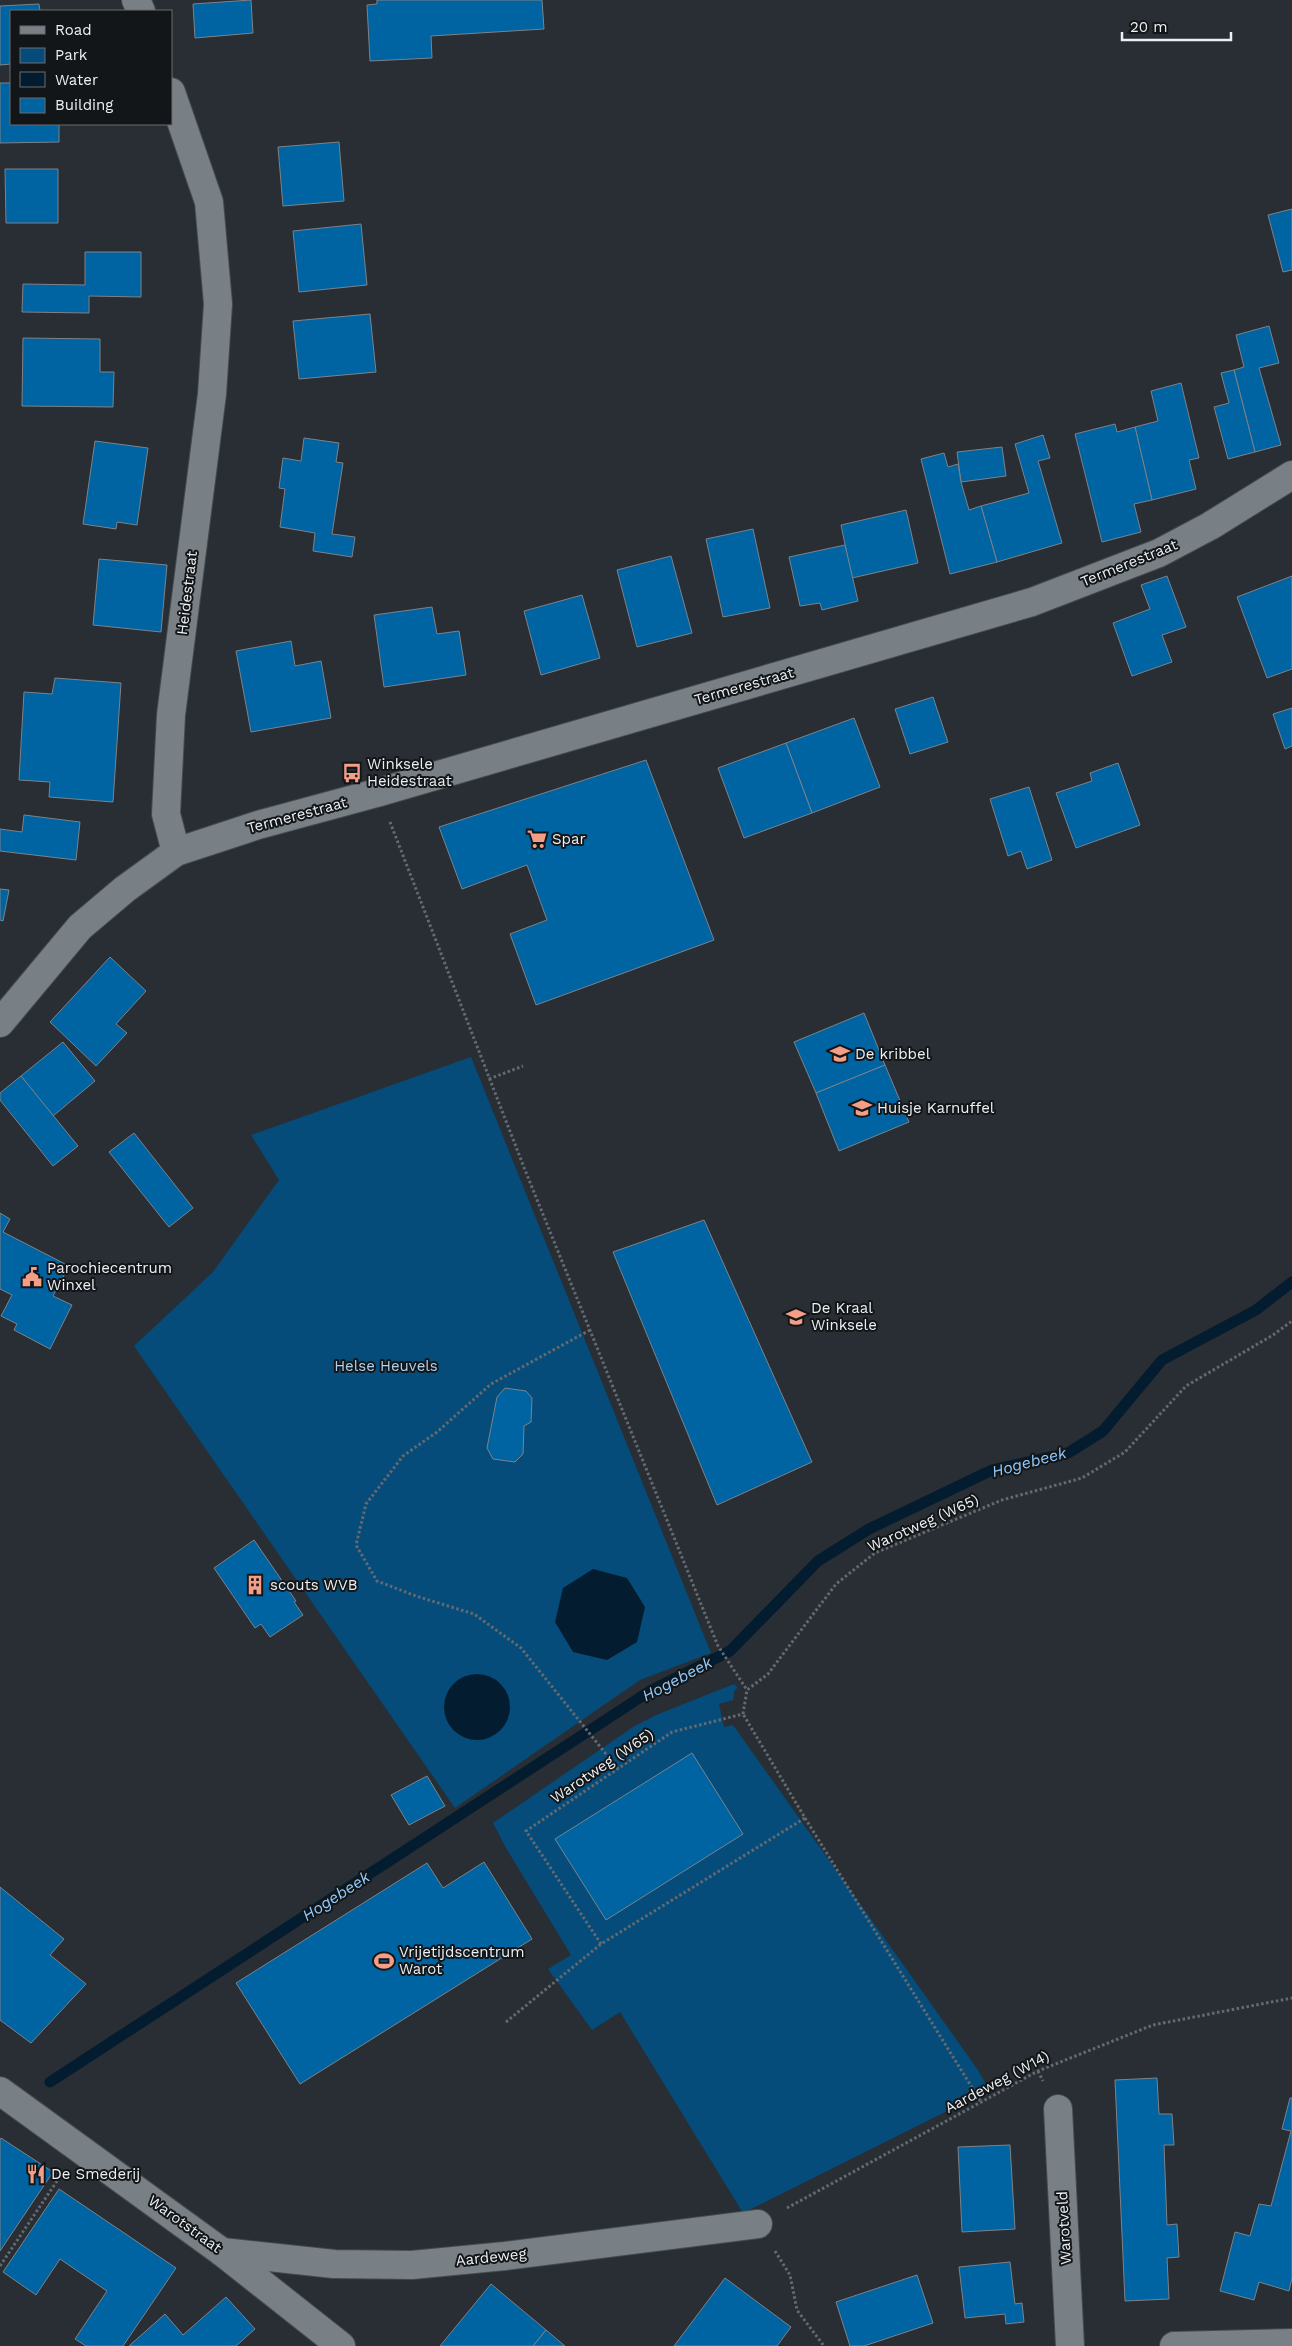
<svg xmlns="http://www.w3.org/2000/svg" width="1292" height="2346" font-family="'Work Sans',sans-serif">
<rect width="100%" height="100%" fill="#282e33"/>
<!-- green -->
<g fill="#054c7b">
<path d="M471 1057 711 1653 640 1680 455 1808 134 1346 213 1272 279 1180 251 1135Z"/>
<path d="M734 1684 738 1688 734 1691 733 1700 719 1704 724 1727 733 1725 978 2070 989 2090 743 2213 620 2012 592 2030 548 1969 571 1955 506 1848 493 1823 633 1727 656 1715Z"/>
</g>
<!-- water -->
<g fill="#031c30">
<path d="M593 1569 627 1578 645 1607 637 1642 607 1660 573 1652 555 1622 563 1588Z"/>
<circle cx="477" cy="1707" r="33"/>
</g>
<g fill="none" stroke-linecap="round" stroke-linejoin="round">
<!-- stream -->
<path stroke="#031c30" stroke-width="11" d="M50 2082 650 1691 730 1651 818 1561 869 1529 992 1470 1068 1453 1103 1431 1162 1360 1256 1310 1292 1282"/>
</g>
<!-- building -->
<g fill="#0063a2" stroke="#7c8389">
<path d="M251 0 253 33 195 38 193 4Z"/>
<path d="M377 0H542L544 29 431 36 432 58 370 61 367 5 377 4Z"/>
<path d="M39 4 40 11H11V64L0 65V6Z"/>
<path d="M0 83H11V124H59V142L0 143Z"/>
<path d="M339 142 344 201 283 206 278 147Z"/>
<path d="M5 169H58V223H6Z"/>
<path d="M1292 209V270L1283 272 1268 215Z"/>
<path d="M361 224 367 285 299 292 293 231Z"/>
<path d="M85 252H141V297L89 296V313L22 312 23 284 85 285Z"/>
<path d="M370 314 376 372 299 379 293 321Z"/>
<path d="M1269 326 1279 363 1259 368 1281 445 1255 452 1234 370 1244 367 1236 335Z"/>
<path d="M23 338 100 339V372H114L113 407 22 406Z"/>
<path d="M1234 370 1255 452 1228 459 1214 407 1229 403 1221 373Z"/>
<path d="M1181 383 1199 458 1189 460 1196 489 1152 500 1135 427 1158 421 1151 391Z"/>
<path d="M1115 424 1117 432 1135 427 1152 500 1134 504 1141 532 1102 542 1075 434Z"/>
<path d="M1043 435 1050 458 1038 461 1062 543 997 562 981 506 1029 493 1015 444Z"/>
<path d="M304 438 339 443 336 462 343 463 332 534 355 537 352 557 313 551 315 533 280 527 285 489 279 488 283 458 301 461Z"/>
<path d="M95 441 148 448 137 525 117 522 116 529 83 524Z"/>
<path d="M1002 447 1006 476 961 482 957 452Z"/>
<path d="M944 453 948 467 958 464 961 482 969 510 981 506 997 562 950 574 921 459Z"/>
<path d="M906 510 918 563 852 578 841 525Z"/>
<path d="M753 529 770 608 723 617 706 539Z"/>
<path d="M845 545 858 601 822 610 820 603 800 606 789 557Z"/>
<path d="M671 556 692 633 637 647 617 570Z"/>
<path d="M99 559 167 565 161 632 93 625Z"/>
<path d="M1167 576 1186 627 1162 635 1172 662 1132 676 1113 623 1150 609 1141 585Z"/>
<path d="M1292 576V669L1267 678 1237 597Z"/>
<path d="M582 595 600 658 541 675 524 611Z"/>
<path d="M432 607 437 634 459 631 466 675 384 687 374 615Z"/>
<path d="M291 641 295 666 321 661 331 718 251 732 236 651Z"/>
<path d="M55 678 121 683 113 802 49 797 50 782 19 780 24 692 52 694Z"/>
<path d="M933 697 948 742 910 754 895 709Z"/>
<path d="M1292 708V746L1285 749 1273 714Z"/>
<path d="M854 718 880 787 812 813 786 743Z"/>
<path d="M786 743 812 813 744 838 718 768Z"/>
<path d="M646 760 714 940 536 1005 510 934 547 920 527 865 462 889 439 827Z"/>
<path d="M1118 763 1140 825 1076 848 1056 793 1092 781 1090 773Z"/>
<path d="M1029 787 1052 860 1027 869 1021 851 1008 856 990 799Z"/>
<path d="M24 815 80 822 76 860 0 851V829L22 832Z"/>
<path d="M0 889 9 890 3 921 0 920Z"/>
<path d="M110 957 146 991 116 1024 127 1033 96 1066 50 1022Z"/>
<path d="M864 1013 885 1065 816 1093 794 1042Z"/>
<path d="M63 1042 95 1081 53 1116 21 1076Z"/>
<path d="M885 1065 909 1122 839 1151 816 1093Z"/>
<path d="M21 1076 78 1146 53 1166 0 1100V1093Z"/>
<path d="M134 1133 193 1208 169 1227 109 1152Z"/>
<path d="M0 1213 10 1219 3 1232 69 1266 53 1296 72 1305 50 1349 14 1330 17 1324 1 1316 12 1295 0 1289Z"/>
<path d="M704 1220 812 1462 717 1505 613 1252Z"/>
<path d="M505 1388 526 1391 532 1398 531 1422 524 1426 523 1454 515 1462 493 1459 487 1448 497 1397Z"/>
<path d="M254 1540 296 1601 294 1602 303 1615 270 1637 261 1624 255 1628 214 1568Z"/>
<path d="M692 1753 743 1834 606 1920 555 1839Z"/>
<path d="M427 1776 445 1806 409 1825 391 1795Z"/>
<path d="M484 1862 532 1939 300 2084 236 1983 427 1863 443 1888Z"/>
<path d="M0 1887 64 1939 50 1955 86 1984 31 2043 0 2020Z"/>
<path d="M1157 2078 1159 2114H1172L1174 2145H1164L1167 2225 1177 2224 1179 2257 1167 2258 1169 2299 1125 2301 1115 2080Z"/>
<path d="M1290 2098H1292V2278L1289 2291 1259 2282 1254 2300 1220 2291 1235 2232 1250 2236 1259 2204 1271 2206 1291 2131 1282 2129Z"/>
<path d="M1 2138 53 2172 0 2251V2140Z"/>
<path d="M1010 2145 1015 2229 962 2232 958 2147Z"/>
<path d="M59 2189 176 2268 123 2346H86L75 2339 107 2291 60 2259 36 2295 3 2272Z"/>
<path d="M1010 2262 1015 2304 1022 2303 1024 2322 1006 2324 1005 2314 965 2318 959 2267Z"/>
<path d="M917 2275 933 2323 864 2346H850L836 2302Z"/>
<path d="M725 2278 791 2327 777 2346H674Z"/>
<path d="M491 2284 546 2330 533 2346H440Z"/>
<path d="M226 2297 255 2329 236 2346H129L165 2314 183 2335Z"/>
<path d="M546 2330 565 2346H533Z"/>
</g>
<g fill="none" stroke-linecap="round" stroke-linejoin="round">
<defs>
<g id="minor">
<path d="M136 0 141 11"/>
<path d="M171 92 209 202 218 304 212 394 171 715 166 814 176 852"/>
<path d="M0 1023 80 927 125 889 176 852 258 825 380 792 1032 602 1159 553 1210 526 1292 475"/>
<path d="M0 2091 222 2252 341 2346"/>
<path d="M1058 2109 1070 2346"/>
<path d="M222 2252 334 2264 412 2265 505 2256 758 2224"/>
<path d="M1174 2346 1292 2343"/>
</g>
</defs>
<!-- minor casing -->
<use href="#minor" stroke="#464a4e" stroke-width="30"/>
<!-- path -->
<g stroke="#656a6f" stroke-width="3" stroke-dasharray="2.5 2.5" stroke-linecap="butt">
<path d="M390 822 525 1170 718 1646 747 1690"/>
<path d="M489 1079 523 1066"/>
<path d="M590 1330 491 1384 437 1432 403 1456 366 1504 356 1545 377 1581 416 1596 474 1614 521 1648 618 1769"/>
<path d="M743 1714 747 1690 768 1674 836 1584 875 1553 1002 1500 1082 1478 1125 1452 1186 1386 1273 1335 1292 1321"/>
<path d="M805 1818 981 2102"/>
<path d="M601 1944 526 1831 672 1732 743 1714"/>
<path d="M506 2022 601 1944 805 1818 743 1714"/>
<path d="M1038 2071 1043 2081"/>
<path d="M787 2208 1038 2071 1153 2025 1292 1998"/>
<path d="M775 2251 790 2275 797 2310 824 2346"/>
<path d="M0 2266 61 2175"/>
</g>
<!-- minor -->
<use href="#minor" stroke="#787f85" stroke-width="28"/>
</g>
<!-- icons -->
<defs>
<symbol id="bus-bare" viewBox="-9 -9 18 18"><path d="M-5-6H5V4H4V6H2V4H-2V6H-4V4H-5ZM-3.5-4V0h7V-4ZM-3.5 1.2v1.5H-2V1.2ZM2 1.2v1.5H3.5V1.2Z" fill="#f49e87" stroke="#131618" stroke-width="2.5" paint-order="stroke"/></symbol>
<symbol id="supermarket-bare" viewBox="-9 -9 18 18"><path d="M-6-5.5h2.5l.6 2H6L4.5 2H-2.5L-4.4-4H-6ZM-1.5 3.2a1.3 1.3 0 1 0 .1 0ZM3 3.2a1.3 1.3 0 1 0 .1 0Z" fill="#f49e87" stroke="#131618" stroke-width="2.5" paint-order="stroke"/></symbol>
<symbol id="school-bare" viewBox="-9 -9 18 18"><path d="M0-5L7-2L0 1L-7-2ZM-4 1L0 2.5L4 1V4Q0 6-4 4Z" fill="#f49e87" stroke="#131618" stroke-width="2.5" paint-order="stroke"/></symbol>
<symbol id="civic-bare" viewBox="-9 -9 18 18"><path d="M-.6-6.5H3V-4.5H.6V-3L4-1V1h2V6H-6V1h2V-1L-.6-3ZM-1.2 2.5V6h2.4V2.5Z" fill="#f49e87" stroke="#131618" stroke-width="2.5" paint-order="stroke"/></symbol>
<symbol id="building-bare" viewBox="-9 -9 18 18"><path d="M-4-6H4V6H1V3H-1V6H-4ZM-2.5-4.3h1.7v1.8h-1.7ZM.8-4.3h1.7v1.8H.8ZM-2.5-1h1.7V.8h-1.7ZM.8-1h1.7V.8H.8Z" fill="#f49e87" stroke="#131618" stroke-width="2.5" paint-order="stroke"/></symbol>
<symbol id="stadium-bare" viewBox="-9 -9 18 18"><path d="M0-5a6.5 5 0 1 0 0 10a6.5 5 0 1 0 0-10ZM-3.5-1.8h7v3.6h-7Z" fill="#f49e87" stroke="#131618" stroke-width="2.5" paint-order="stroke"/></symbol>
<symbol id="restaurant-bare" viewBox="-9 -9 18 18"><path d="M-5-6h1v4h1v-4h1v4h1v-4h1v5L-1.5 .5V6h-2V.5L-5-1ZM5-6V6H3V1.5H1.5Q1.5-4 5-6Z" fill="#f49e87" stroke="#131618" stroke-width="2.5" paint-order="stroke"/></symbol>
</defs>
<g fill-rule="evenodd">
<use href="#bus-bare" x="338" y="759" width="28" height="28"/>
<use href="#supermarket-bare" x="523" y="825" width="28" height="28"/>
<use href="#school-bare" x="826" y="1040" width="28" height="28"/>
<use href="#school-bare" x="848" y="1094" width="28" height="28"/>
<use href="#civic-bare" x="18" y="1263" width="28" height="28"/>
<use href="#school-bare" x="782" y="1303" width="28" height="28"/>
<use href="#building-bare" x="241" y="1571" width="28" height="28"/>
<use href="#stadium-bare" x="370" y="1947" width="28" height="28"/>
<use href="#restaurant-bare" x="22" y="2160" width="28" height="28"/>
</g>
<g text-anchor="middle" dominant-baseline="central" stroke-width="4" stroke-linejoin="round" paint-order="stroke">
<!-- street labels -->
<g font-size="15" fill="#eceff3" stroke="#131618">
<text transform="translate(1129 563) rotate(-22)">Termerestraat</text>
<text transform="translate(187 593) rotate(-83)">Heidestraat</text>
<text transform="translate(744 686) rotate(-16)">Termerestraat</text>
<text transform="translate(297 815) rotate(-15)">Termerestraat</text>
<text transform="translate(923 1523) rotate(-24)">Warotweg (W65)</text>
<text transform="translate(602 1766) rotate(-34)">Warotweg (W65)</text>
<text transform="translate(997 2082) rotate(-28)">Aardeweg (W14)</text>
<text transform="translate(185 2224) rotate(36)">Warotstraat</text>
<text transform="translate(1064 2228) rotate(-93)">Warotveld</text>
<text transform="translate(491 2257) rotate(-6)">Aardeweg</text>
</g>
<!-- poi labels -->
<g font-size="15" fill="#eceff3" stroke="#131618" text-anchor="start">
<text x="367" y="764">Winksele<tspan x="367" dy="17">Heidestraat</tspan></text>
<text x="552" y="839">Spar</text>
<text x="855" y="1054">De kribbel</text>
<text x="877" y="1108">Huisje Karnuffel</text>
<text x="47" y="1268">Parochiecentrum<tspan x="47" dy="17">Winxel</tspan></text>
<text x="811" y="1308">De Kraal<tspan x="811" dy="17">Winksele</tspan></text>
<text x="270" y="1585">scouts WVB</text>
<text x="399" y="1952">Vrijetijdscentrum<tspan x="399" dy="17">Warot</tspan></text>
<text x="51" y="2174">De Smederij</text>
</g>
<!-- park labels -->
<g font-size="15" fill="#abd1f3" stroke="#131618">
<text x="386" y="1366">Helse Heuvels</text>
</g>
<!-- water labels -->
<g font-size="16" font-style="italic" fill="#92cbfe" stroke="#131618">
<text transform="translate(1029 1462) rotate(-15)">Hogebeek</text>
<text transform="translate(677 1679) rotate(-28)">Hogebeek</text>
<text transform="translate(336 1896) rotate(-33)">Hogebeek</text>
</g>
</g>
<!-- legend -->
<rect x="10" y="10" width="162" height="115" fill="#131618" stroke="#6a6d70"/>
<rect x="20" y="26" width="25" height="8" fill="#787f85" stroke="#6a6d70"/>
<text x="55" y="35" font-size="15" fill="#eceff3">Road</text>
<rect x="20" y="48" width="25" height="15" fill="#054c7b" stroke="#6a6d70"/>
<text x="55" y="60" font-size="15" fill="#eceff3">Park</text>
<rect x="20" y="72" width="25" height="15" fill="#031c30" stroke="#6a6d70"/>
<text x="55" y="85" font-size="15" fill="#eceff3">Water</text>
<rect x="20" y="98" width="25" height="15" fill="#0063a2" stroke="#6a6d70"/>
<text x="55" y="110" font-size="15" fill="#eceff3">Building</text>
<!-- scale -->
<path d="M1122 32v8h109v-8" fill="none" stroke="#eceff3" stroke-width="2.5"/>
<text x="1130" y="32" font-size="15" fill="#eceff3" stroke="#131618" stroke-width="4" paint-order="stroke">20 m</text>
</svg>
